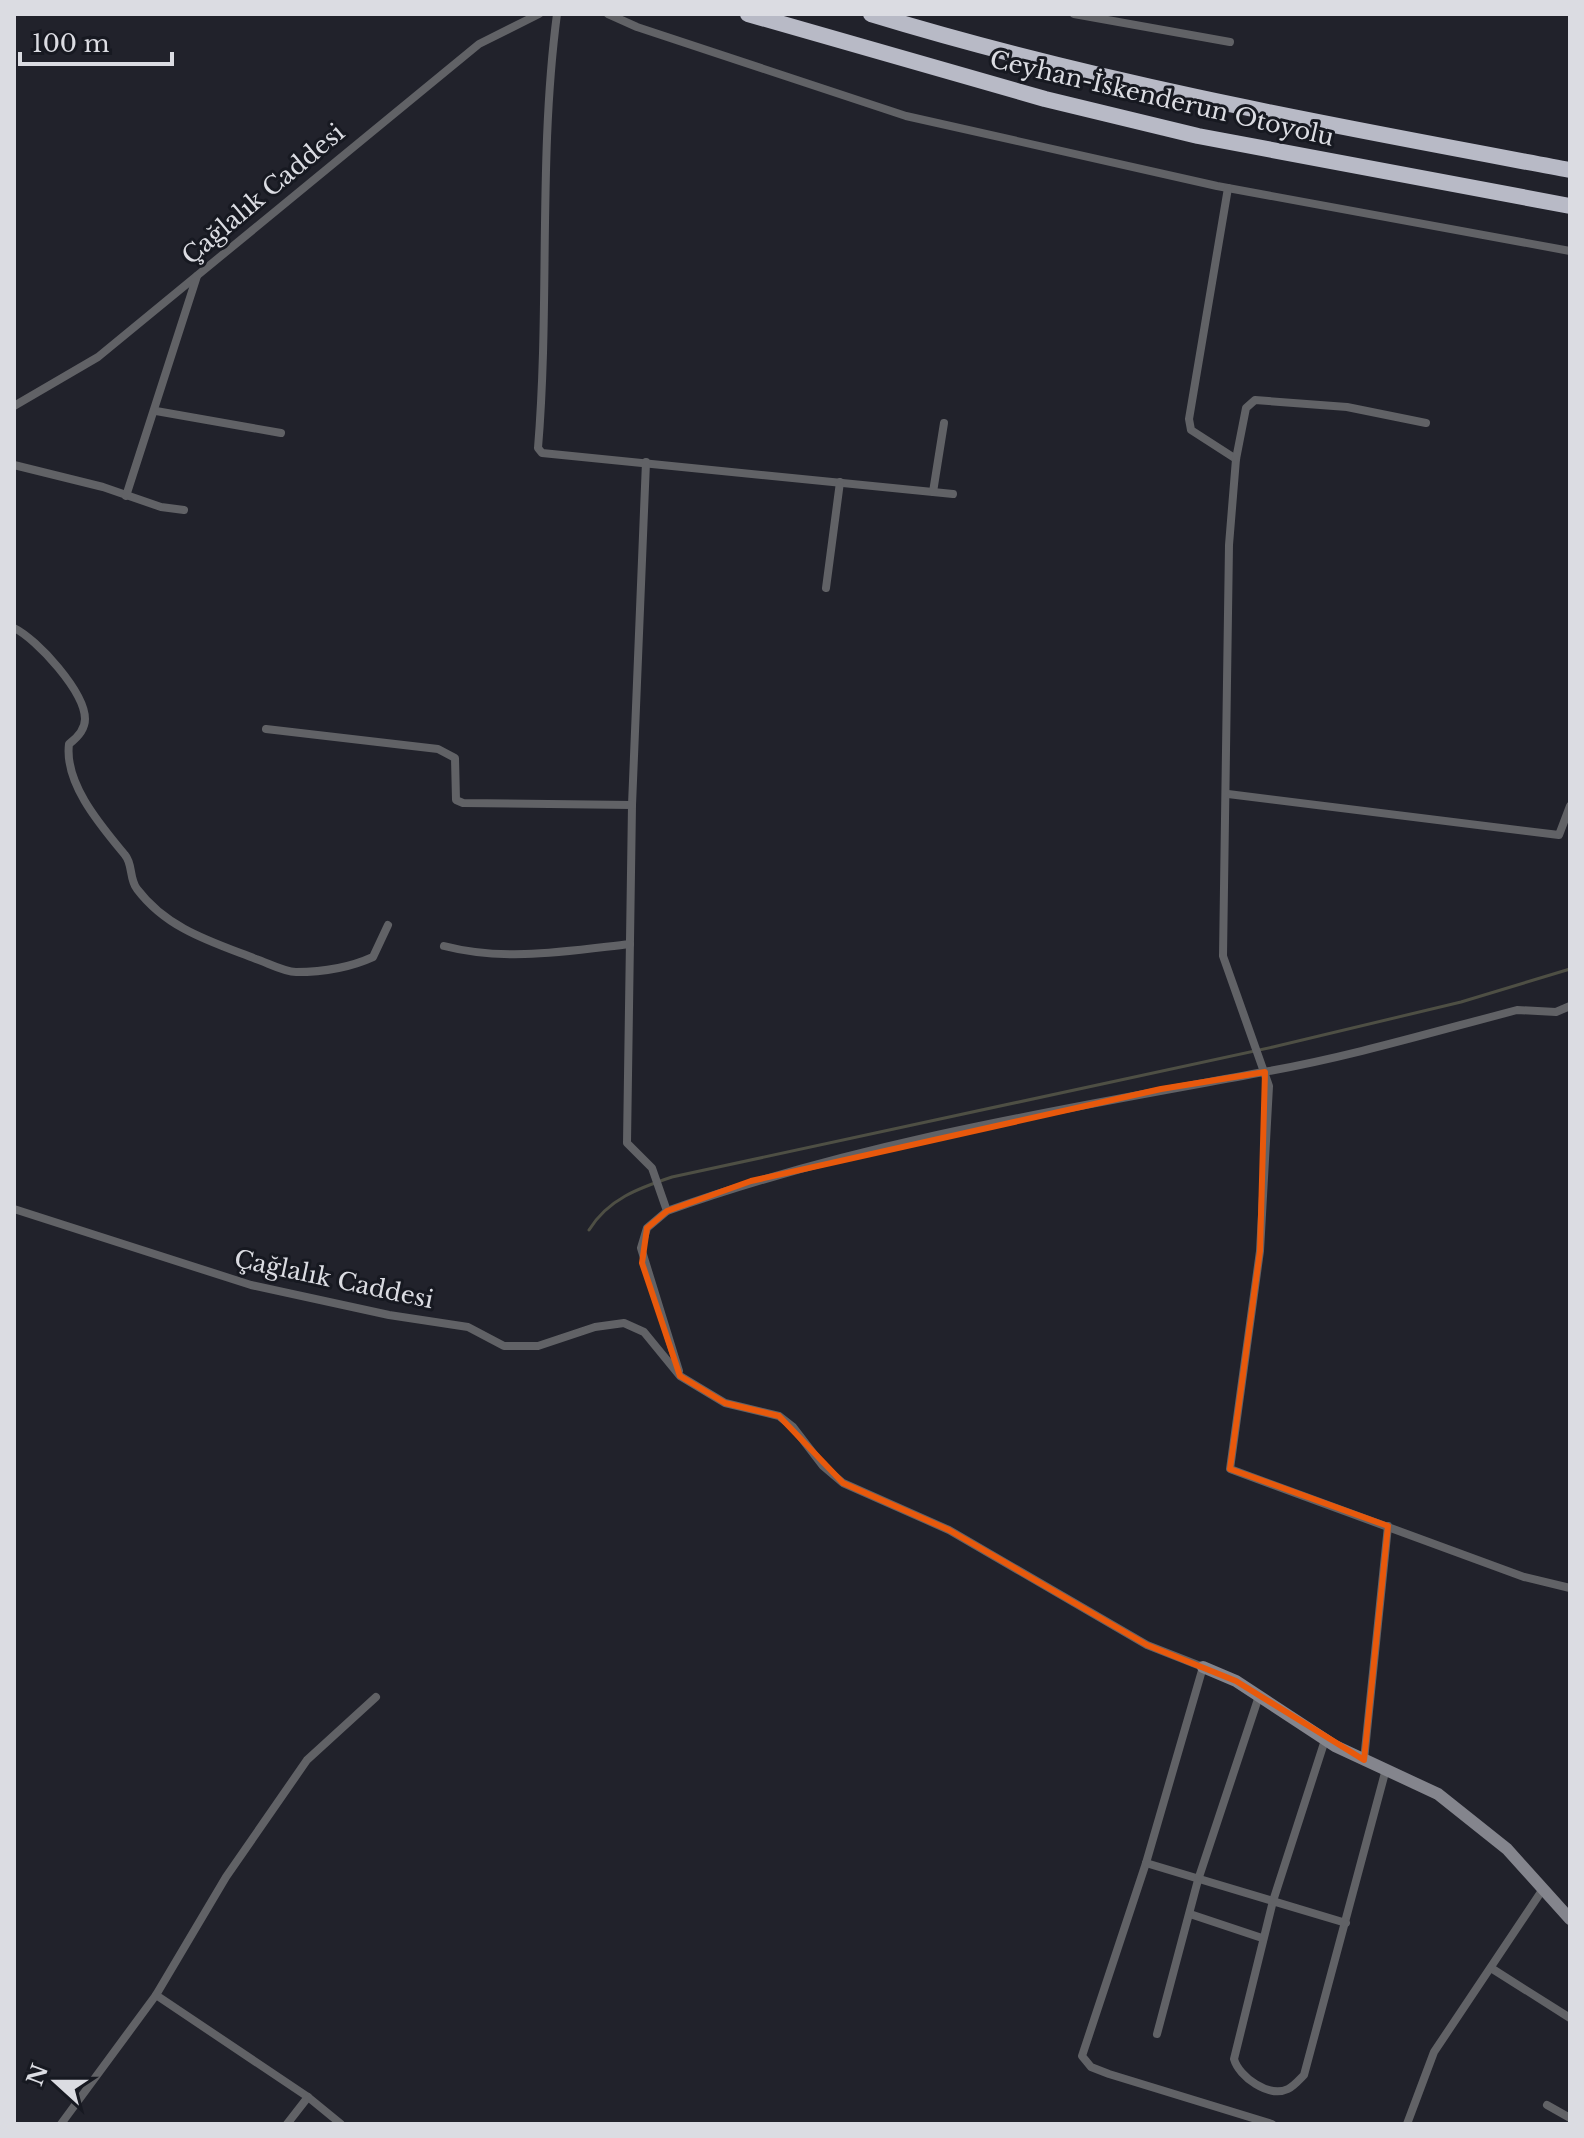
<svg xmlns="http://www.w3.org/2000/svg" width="1584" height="2138" font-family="'Libre Baskerville',serif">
<rect width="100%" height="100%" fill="#21222b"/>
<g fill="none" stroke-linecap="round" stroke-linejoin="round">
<!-- stream -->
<path stroke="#4e4f44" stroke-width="3" d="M589 1230C608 1199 639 1188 672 1177L1273 1047 1461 1002 1570 969"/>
<!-- street -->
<g stroke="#616266" stroke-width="8">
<path d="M557 14C538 158 550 303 538 448L542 453 953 494"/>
<path d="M608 14 637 27 906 116 1217 186 1570 251"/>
<path d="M1074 14 1230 42"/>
<path d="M1228 188 1189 419 1191 430 1236 459"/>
<path d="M14 406 98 357 479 44 539 14"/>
<path d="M156 411 281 433"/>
<path d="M1426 423 1347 407 1255 400 1246 408 1236 459 1229 545 1223 956 1269 1086 1260 1251 1230 1469 1524 1577 1570 1588"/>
<path d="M646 462 632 805 627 1143 652 1168 667 1211 647 1228 641 1248 679 1371"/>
<path d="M14 465 103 487 161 507 184 510"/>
<path d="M933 492 944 423"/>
<path d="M126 496 197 276"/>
<path d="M826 588 840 482"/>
<path d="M14 628C37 639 85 692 85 719 85 730 77 738 69 744 64 784 102 827 125 855 133 864 129 879 137 889 167 929 212 942 256 959 268 963 284 972 296 972 323 972 349 968 373 957L388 925"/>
<path d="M266 729 438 749 455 758 456 800 463 803 632 805"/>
<path d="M1228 794 1559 835 1570 806"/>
<path d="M444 946C505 962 568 951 630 944"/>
<path d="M14 1209 251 1285 389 1315 468 1327 504 1346H538L595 1327 624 1323 644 1332 680 1376 725 1403 779 1416 793 1427 823 1466 843 1483 949 1530 1147 1645 1203 1667 1146 1863 1082 2056 1091 2067 1109 2074 1272 2124"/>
<path d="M667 1211C859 1142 1064 1109 1264 1072 1349 1057 1433 1032 1517 1010L1556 1012 1570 1006"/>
<path d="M1325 1740 1273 1901 1234 2059C1239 2077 1269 2098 1288 2089 1294 2086 1300 2079 1304 2075L1386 1769"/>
<path d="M1364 1760 1388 1526"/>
<path d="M1146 1863 1346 1923"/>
<path d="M1190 1914 1262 1938"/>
<path d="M1491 1968 1570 2018"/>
<path d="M156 1995 308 2097 341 2124"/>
<path d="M1157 2034 1198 1880 1259 1696"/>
<path d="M1547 2105 1570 2118"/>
<path d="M61 2124 156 1995 226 1877 307 1760 376 1697"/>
<path d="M287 2124 308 2097"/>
<path d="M1407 2124 1434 2052 1543 1889"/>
</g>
<!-- secondary -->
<path stroke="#84858d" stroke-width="12" d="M1203 1667 1236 1681 1335 1746 1438 1794 1507 1849 1570 1919"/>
<!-- highway -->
<g stroke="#b8bac6" stroke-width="16">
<path d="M748 14 1045 99 1198 136 1570 206"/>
<path d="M871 14C1100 84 1335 126 1570 170"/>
</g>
</g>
<!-- marked area -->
<path fill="none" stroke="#e8590c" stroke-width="6" stroke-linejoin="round" d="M1265 1072 1260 1251 1230 1469 1388 1526 1364 1760 1236 1681 1147 1645 949 1530 843 1483 779 1416 725 1403 680 1376 642 1263 647 1228 667 1211 751 1181 1161 1089Z"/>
<g text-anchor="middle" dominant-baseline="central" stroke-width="6" stroke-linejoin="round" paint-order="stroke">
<!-- street labels -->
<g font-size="24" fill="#dbdce2" stroke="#171921">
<text transform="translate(1162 98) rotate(13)">Ceyhan-İskenderun Otoyolu</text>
<text transform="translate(263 194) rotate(-40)">Çağlalık Caddesi</text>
<text transform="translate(334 1279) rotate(12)">Çağlalık Caddesi</text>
</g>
</g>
<!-- border -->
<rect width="1584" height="2138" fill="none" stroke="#dbdce2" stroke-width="32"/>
<!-- north arrow -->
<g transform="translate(56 2082) rotate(291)" stroke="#171921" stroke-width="6" paint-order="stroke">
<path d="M0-6L14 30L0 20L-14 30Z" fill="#dbdce2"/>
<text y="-12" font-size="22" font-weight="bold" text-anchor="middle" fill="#dbdce2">N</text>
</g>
<!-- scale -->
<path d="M20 52v12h152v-12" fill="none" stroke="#dbdce2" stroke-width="4"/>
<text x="32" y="52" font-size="24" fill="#dbdce2" stroke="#171921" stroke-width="6" paint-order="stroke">100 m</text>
</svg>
